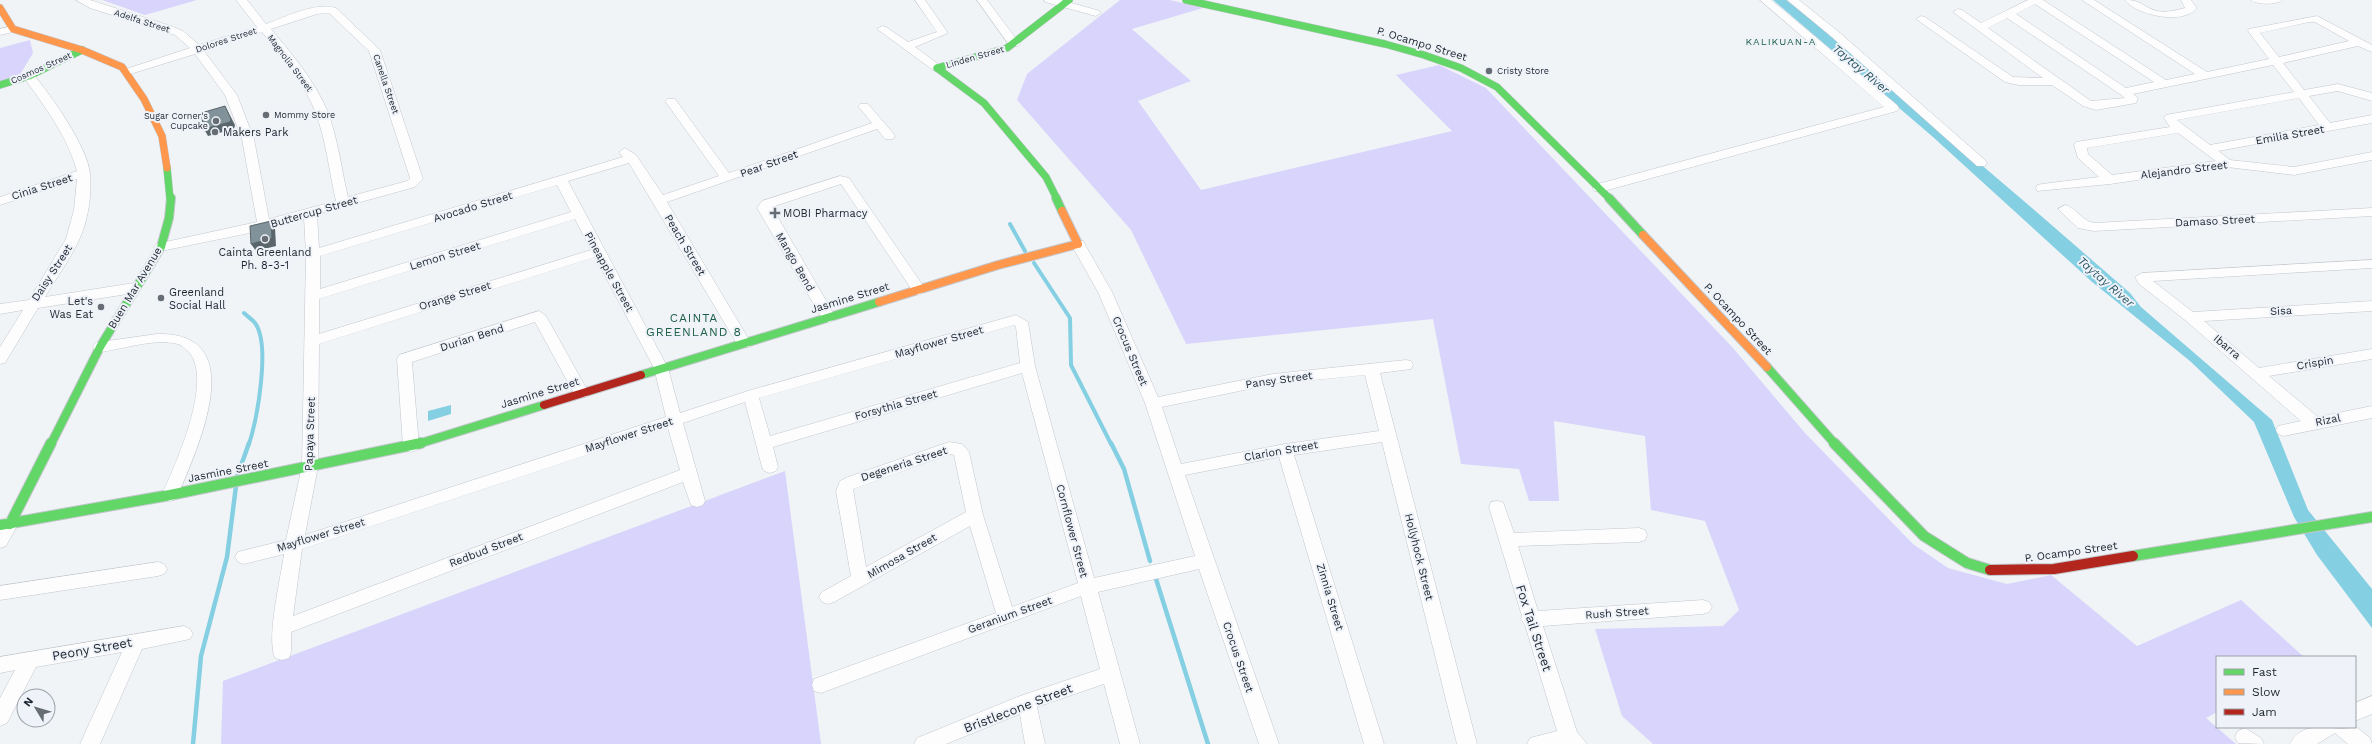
<svg xmlns="http://www.w3.org/2000/svg" width="2372" height="744" font-family="'Work Sans',sans-serif">
<rect width="100%" height="100%" fill="#f1f4f7"/>
<!-- green -->
<g fill="#d8d4fb">
<path d="M102 0H197L145 15Z"/>
<path d="M1120 0H1170L1203 8 1132 29 1191 81 1138 101 1201 190 1452 131 1396 75 1439 65 1486 88 1733 348 1805 433 1913 544 1948 568 2007 584 2051 575 2137 646 2241 600 2304 657H2217V712L2206 718 2236 744H1653L1622 716 1595 629 1723 626 1739 610 1705 521 1651 510 1645 436 1554 421 1559 501H1529L1519 469 1461 464 1433 319 1186 344 1131 230 1017 100 1027 74Z"/>
<path d="M30 40 33 53 18 78 0 83V48Z"/>
<path d="M785 471 821 744H221L223 681Z"/>
</g>
<!-- water -->
<g fill="#85cfe3">
<path d="M1773 0H1788L2032 208 2130 293 2141 307 2272 420 2308 510 2372 589V628L2317 555 2294 517 2254 422 2190 361 2091 281 1933 137Z"/>
<path d="M451 405V414L428 421V411Z"/>
</g>
<g fill="none" stroke-linecap="round" stroke-linejoin="round">
<!-- stream-far1 -->
<g stroke="#85cfe3" stroke-width="4">
<path d="M1010 224 1025 251"/>
<path d="M1034 263 1070 318 1071 365 1111 444"/>
<path d="M244 313C247 316 253 320 255 323 271 345 257 419 249 444"/>
</g>
<!-- stream -->
<g stroke="#85cfe3" stroke-width="4.5">
<path d="M1111 443 1124 469 1150 561"/>
<path d="M237 477 249 443"/>
<path d="M1156 579 1208 744"/>
<path d="M193 744 201 656 227 557 236 486"/>
</g>
<defs>
<g id="street">
<path d="M76 0H90L171 26 183 31 199 45 257 27 236 0H247L266 24C286 17 314 2 336 8L380 50 423 179 415 187 317 214 319 248 623 157 619 152 625 148 636 155 663 195 719 176 665 101 667 99H675L729 173 872 123 858 106 860 104H868L893 133 895 136 893 139H885L877 129 667 202 751 343 749 347H739L629 163 568 181 668 368 680 413 751 390 1016 315 1028 322 1035 366 1094 578 1195 556 1145 403 1098 292 1071 244 1073 241H1083L1112 292 1158 397 1273 374 1406 360 1411 361 1413 365 1411 369 1380 373 1477 744H1457L1382 442 1294 455 1384 744H1364L1279 457 1185 475 1279 744H1259L1199 569 1098 592 1140 744H1120L1104 684 1037 707 1045 744H1025L1020 714 946 744H914L917 738 1020 696 1100 669 1081 596 821 693 814 691 812 685 814 679 996 613 970 526 834 602 828 604 822 602 819 597 822 592 851 576 836 491 840 481 848 477 949 442 962 444 969 452 983 515 1012 607 1078 583 1022 373 773 447 778 467 776 471 770 473 764 471 762 467 745 402 683 423 705 501 703 505 697 507 691 505 683 482 291 632V652L289 658 282 660 275 658C266 638 281 577 284 554L244 564 238 562 235 557 238 552 286 540 302 466 306 254 304 218 264 230 161 251 156 250 154 247 156 244 257 222 242 139 225 95 195 54 127 75 121 72 123 70 190 48 175 35 90 8ZM329 13 369 51 410 178 407 181 348 197C341 168 338 138 327 110 314 80 292 54 271 29L317 14ZM262 32C282 56 303 81 315 111 326 139 329 171 336 201L269 219 254 139 237 95 204 51ZM557 185 571 212 320 289V256ZM575 219 591 250 319 334V299ZM595 257 654 368 666 417 305 535 318 466 319 344ZM1014 325 1016 327 1020 363 770 436 759 398ZM1365 375 1379 431 1285 444 1181 464 1162 407 1273 384ZM668 428 680 470 293 616 302 549ZM950 454 954 455 966 512 866 567 853 489Z"/>
<path d="M915 0H925L948 33 915 47 941 66V70H933L877 29 882 26 886 27 908 42 937 32Z"/>
<path d="M977 0H987L1020 44 1018 46H1010Z"/>
<path d="M1044 0H1061L1100 11 1101 13 1096 16 1045 2Z"/>
<path d="M1760 0H1771L1897 105 1899 108 1897 111 1604 191H1594L1593 188 1594 185 1884 107Z"/>
<path d="M1787 0H1799L1840 33 1985 160 1987 163 1985 166H1977L1832 37Z"/>
<path d="M2028 0H2043L2166 80 2195 74 2082 0H2094L2207 72 2269 59 2248 31 2249 29 2317 16 2372 45V52L2358 46 2283 63 2304 90 2338 84 2372 93V101L2338 91 2309 96 2330 123 2372 115V123L2218 151 2230 160 2294 167 2372 152V160L2294 175 2227 167 2110 184 2037 191 2036 188 2037 185 2042 184 2099 177 2078 158 2074 145 2076 142 2170 127 2164 118 2166 115 2294 92 2273 65 2133 94 2138 98 2136 103 2096 110 2083 106 2052 85H2019L2005 82 1916 19 1921 16 1925 17 2013 77 2043 78 1953 12 1958 9 1962 10 1981 23ZM2035 4 2154 82 2126 88 2016 14ZM2007 18 2120 94 2125 98 2091 101 1988 28ZM2309 22H2315L2349 41 2279 57 2260 33ZM2299 98 2319 125 2210 145 2177 120ZM2178 133 2216 161 2112 175 2088 154 2087 148Z"/>
<path d="M2125 0C2143 0 2142 7 2157 11 2166 13 2177 10 2185 8L2181 0H2191L2197 8C2184 25 2137 16 2125 0Z"/>
<path d="M2251 0H2282C2277 5 2256 5 2251 0Z"/>
<path d="M13 26 18 29 17 31 0 35V29Z"/>
<path d="M29 73 33 74C50 94 88 147 90 174 92 194 88 222 79 240 70 260 56 278 45 297L134 283 141 288 134 293 38 308 5 363 0 364V347L23 310 0 314V304L29 300 66 239 74 210 77 179 0 205V197L77 171C67 135 44 106 23 76Z"/>
<path d="M840 176 849 178 926 290 919 295 914 293 841 184 772 207 836 318 829 323 822 318 757 208 762 201Z"/>
<path d="M2065 205C2077 208 2082 221 2094 223L2372 208V216L2094 231 2078 228 2058 209Z"/>
<path d="M2372 260V268L2153 281 2193 312 2372 301V311L2204 321 2259 368 2372 349V359L2269 376 2318 417 2372 406V418L2284 436 2278 434 2276 430 2278 426 2301 421 2185 320 2139 284 2135 277 2142 273Z"/>
<path d="M539 311 546 316 589 393 586 397H576L535 322 412 362 419 446 417 450 411 452 405 450 403 446 397 359 399 355Z"/>
<path d="M157 334C252 331 198 447 178 495L176 499 170 501 164 499 162 495C175 465 215 379 188 351 185 349 182 345 178 344 154 338 124 349 100 352L95 351 93 347 95 343 100 342Z"/>
<path d="M1497 501 1503 502 1514 533 1639 528 1645 530 1647 535 1645 540 1639 542 1518 546 1538 611 1703 600 1709 602 1712 607 1709 612 1703 614 1543 626 1577 732 1587 744H1527L1530 738 1557 731 1525 625 1521 619 1522 616 1489 507 1491 502Z"/>
<path d="M10 517 16 519 18 524 6 546 0 548V526L4 519Z"/>
<path d="M158 562 164 564 167 569 164 574 158 576 0 600V586Z"/>
<path d="M184 626 190 629 193 634 190 639 142 649 100 744H80L122 652 36 667 7 723 0 726V698L15 670 0 673V657Z"/>
<path d="M2372 696V714L2355 721V703Z"/>
<path d="M2355 726 2370 738 2372 744H2348L2335 733 2317 744H2290C2304 715 2339 735 2355 726Z"/>
<path d="M2245 728 2261 738 2264 744 2238 743 2235 737 2238 731Z"/>
</g>
<g id="fast-far2">
<path d="M1186 0 1385 44 1424 55 1461 68 1497 87 1610 199"/>
<path d="M937 68 1007 48 1069 0"/>
<path d="M937 68 984 103 1046 177 1057 199"/>
<path d="M0 85 29 76 82 50"/>
<path d="M167 168 170 199"/>
</g>
<g id="fast-far1">
<path d="M1056 198 1062 211"/>
<path d="M1609 198 1643 235"/>
<path d="M1767 367 1835 444"/>
<path d="M641 375 879 302"/>
<path d="M51 444 100 347 161 247 169 218 171 198"/>
<path d="M418 444 544 405"/>
</g>
<g id="fast">
<path d="M1834 443 1924 536 1967 563 1990 570"/>
<path d="M10 524 51 443"/>
<path d="M0 525 170 495 421 443"/>
<path d="M2133 556 2372 517"/>
</g>
<path id="slow-far1" d="M0 8 13 29 82 50 122 67 144 99 162 136 167 168"/>
<g id="slow">
<path d="M1643 235 1767 367"/>
<path d="M879 302 998 265 1078 244 1062 211"/>
</g>
<path id="jam-far1" d="M544 405 641 375"/>
<path id="jam" d="M1990 570 2054 569 2133 556"/>
</defs>
<!-- street casing -->
<use href="#street" stroke="#c1c6cc" stroke-width="1"/>
<!-- fast-far2 casing -->
<use href="#fast-far2" stroke="#c1c6cc" stroke-width="8"/>
<!-- fast-far1 casing -->
<use href="#fast-far1" stroke="#c1c6cc" stroke-width="10"/>
<!-- fast casing -->
<use href="#fast" stroke="#c1c6cc" stroke-width="12"/>
<!-- slow-far1 casing -->
<use href="#slow-far1" stroke="#c1c6cc" stroke-width="8"/>
<!-- slow casing -->
<use href="#slow" stroke="#c1c6cc" stroke-width="10"/>
<!-- jam-far1 casing -->
<use href="#jam-far1" stroke="#c1c6cc" stroke-width="10"/>
<!-- jam casing -->
<use href="#jam" stroke="#c1c6cc" stroke-width="12"/>
<!-- street -->
<use href="#street" fill="#fdfdfe" fill-rule="evenodd"/>
<!-- fast-far2 -->
<use href="#fast-far2" stroke="#63d668" stroke-width="7"/>
<!-- fast-far1 -->
<use href="#fast-far1" stroke="#63d668" stroke-width="8"/>
<!-- fast -->
<use href="#fast" stroke="#63d668" stroke-width="10"/>
<!-- slow-far1 -->
<use href="#slow-far1" stroke="#ff974d" stroke-width="7"/>
<!-- slow -->
<use href="#slow" stroke="#ff974d" stroke-width="8"/>
<!-- jam-far1 -->
<use href="#jam-far1" stroke="#b3261e" stroke-width="8"/>
<!-- jam -->
<use href="#jam" stroke="#b3261e" stroke-width="10"/>
</g>
<!-- shaded-wall -->
<g fill="#5b666c">
<path d="M225 106 235 125 234 129 208 136 204 129Z"/>
<path d="M271 221 275 228 276 246 256 251 251 244Z"/>
</g>
<!-- building -->
<g fill="#82929a" stroke="#5b666c">
<path d="M225 106 231 119 230 122 204 129 201 113Z"/>
<path d="M271 221 272 238 251 244 250 226Z"/>
</g>
<!-- markers -->
<g fill="#676d75" stroke="#eff3f9" stroke-width="1.5">
<circle cx="1489" cy="71" r="4"/>
<circle cx="266" cy="115" r="4"/>
<circle cx="216" cy="121" r="4"/>
<circle cx="215" cy="132" r="4"/>
<path d="M773 207h4v4h4v4h-4v4h-4v-4h-4v-4h4z"/>
<circle cx="265" cy="239" r="4"/>
<circle cx="161" cy="298" r="4"/>
<circle cx="101" cy="307" r="4"/>
</g>
<g text-anchor="middle" dominant-baseline="central" stroke-width="4" stroke-linejoin="round" paint-order="stroke">
<!-- far-street labels -->
<g font-size="9" fill="#1d252f" stroke="#eff3f9">
<text transform="translate(142 21) rotate(18)">Adelfa Street</text>
<text transform="translate(226 40) rotate(-18)">Dolores Street</text>
<text transform="translate(975 57) rotate(-16)">Linden Street</text>
<text transform="translate(290 63) rotate(53)">Magnolia Street</text>
<text transform="translate(41 68) rotate(-24)">Cosmos Street</text>
<text transform="translate(386 84) rotate(71)">Canella Street</text>
</g>
<!-- far-poi labels -->
<g font-size="9" fill="#1d252f" stroke="#eff3f9" text-anchor="start">
<text x="1497" y="71">Cristy Store</text>
<text x="274" y="115">Mommy Store</text>
<text x="208" y="116" text-anchor="end">Sugar Corner's<tspan x="208" dy="10">Cupcake</tspan></text>
</g>
<!-- far-neighbourhood labels -->
<g font-size="10" letter-spacing="1" fill="#1e6046" stroke="#eff3f9">
<text x="1781" y="41">KALIKUAN-A</text>
</g>
<!-- street labels -->
<g font-size="11" fill="#1d252f" stroke="#eff3f9">
<text transform="translate(1422 44) rotate(17)">P. Ocampo Street</text>
<text transform="translate(2290 135) rotate(-10)">Emilia Street</text>
<text transform="translate(769 164) rotate(-20)">Pear Street</text>
<text transform="translate(2184 170) rotate(-7)">Alejandro Street</text>
<text transform="translate(42 187) rotate(-18)">Cinia Street</text>
<text transform="translate(473 207) rotate(-17)">Avocado Street</text>
<text transform="translate(314 212) rotate(-16)">Buttercup Street</text>
<text transform="translate(2215 221) rotate(-3)">Damaso Street</text>
<text transform="translate(685 245) rotate(59)">Peach Street</text>
<text transform="translate(445 256) rotate(-17)">Lemon Street</text>
<text transform="translate(795 262) rotate(60)">Mango Bend</text>
<text transform="translate(609 272) rotate(61)">Pineapple Street</text>
<text transform="translate(52 273) rotate(-57)">Daisy Street</text>
<text transform="translate(135 288) rotate(-59)">Buen Mar Avenue</text>
<text transform="translate(455 296) rotate(-17)">Orange Street</text>
<text transform="translate(850 298) rotate(-17)">Jasmine Street</text>
<text transform="translate(2281 311) rotate(-3)">Sisa</text>
<text transform="translate(1738 319) rotate(47)">P. Ocampo Street</text>
<text transform="translate(472 338) rotate(-18)">Durian Bend</text>
<text transform="translate(939 342) rotate(-16)">Mayflower Street</text>
<text transform="translate(2227 347) rotate(40)">Ibarra</text>
<text transform="translate(1130 351) rotate(67)">Crocus Street</text>
<text transform="translate(2315 363) rotate(-10)">Crispin</text>
<text transform="translate(1279 380) rotate(-8)">Pansy Street</text>
<text transform="translate(540 393) rotate(-17)">Jasmine Street</text>
<text transform="translate(896 405) rotate(-16)">Forsythia Street</text>
<text transform="translate(2328 420) rotate(-11)">Rizal</text>
<text transform="translate(310 434) rotate(-88)">Papaya Street</text>
<text transform="translate(629 435) rotate(-18)">Mayflower Street</text>
<text transform="translate(1281 451) rotate(-10)">Clarion Street</text>
<text transform="translate(904 464) rotate(-18)">Degeneria Street</text>
<text transform="translate(228 471) rotate(-11)">Jasmine Street</text>
<text transform="translate(1072 531) rotate(75)">Cornflower Street</text>
<text transform="translate(321 535) rotate(-17)">Mayflower Street</text>
<text transform="translate(486 550) rotate(-21)">Redbud Street</text>
<text transform="translate(2071 552) rotate(-8)">P. Ocampo Street</text>
<text transform="translate(902 556) rotate(-30)">Mimosa Street</text>
<text transform="translate(1419 557) rotate(76)">Hollyhock Street</text>
<text transform="translate(1330 597) rotate(73)">Zinnia Street</text>
<text transform="translate(1617 613) rotate(-4)">Rush Street</text>
<text transform="translate(1010 615) rotate(-20)">Geranium Street</text>
<text transform="translate(1238 657) rotate(71)">Crocus Street</text>
</g>
<!-- poi labels -->
<g font-size="11" fill="#1d252f" stroke="#eff3f9" text-anchor="start">
<text x="223" y="132">Makers Park</text>
<text x="783" y="213">MOBI Pharmacy</text>
<text x="265" y="252" text-anchor="middle">Cainta Greenland<tspan x="265" dy="13">Ph. 8-3-1</tspan></text>
<text x="169" y="292">Greenland<tspan x="169" dy="13">Social Hall</tspan></text>
<text x="93" y="301" text-anchor="end">Let's<tspan x="93" dy="13">Was Eat</tspan></text>
</g>
<!-- water labels -->
<g font-size="12" font-style="italic" fill="#2a5763" stroke="#eff3f9">
<text transform="translate(1861 69) rotate(40)">Taytay River</text>
<text transform="translate(2106 282) rotate(41)">Taytay River</text>
</g>
<!-- neighbourhood labels -->
<g font-size="12" letter-spacing="1" fill="#1e6046" stroke="#eff3f9">
<text x="694" y="318">CAINTA<tspan x="694" dy="14">GREENLAND 8</tspan></text>
</g>
<!-- near-street labels -->
<g font-size="13" fill="#1d252f" stroke="#eff3f9">
<text transform="translate(1534 628) rotate(72)">Fox Tail Street</text>
<text transform="translate(92 649) rotate(-10)">Peony Street</text>
<text transform="translate(1018 708) rotate(-21)">Bristlecone Street</text>
</g>
</g>
<!-- legend -->
<rect x="2216" y="656" width="140" height="72" fill="#eff3f9" stroke="#9ba1a8"/>
<rect x="2224" y="669" width="20" height="6" fill="#63d668" stroke="#9ba1a8"/>
<text x="2252" y="676" font-size="12" fill="#1d252f">Fast</text>
<rect x="2224" y="689" width="20" height="6" fill="#ff974d" stroke="#9ba1a8"/>
<text x="2252" y="696" font-size="12" fill="#1d252f">Slow</text>
<rect x="2224" y="709" width="20" height="6" fill="#b3261e" stroke="#9ba1a8"/>
<text x="2252" y="716" font-size="12" fill="#1d252f">Jam</text>
<!-- north arrow -->
<g transform="translate(36 708) rotate(308)"><circle r="19" fill="#eff3f9" stroke="#9ba1a8"/>
<path d="M0-3L7 15L0 10L-7 15Z" fill="#676d75"/>
<text y="-6" font-size="11" font-weight="bold" text-anchor="middle" fill="#1d252f">N</text>
</g>
</svg>
